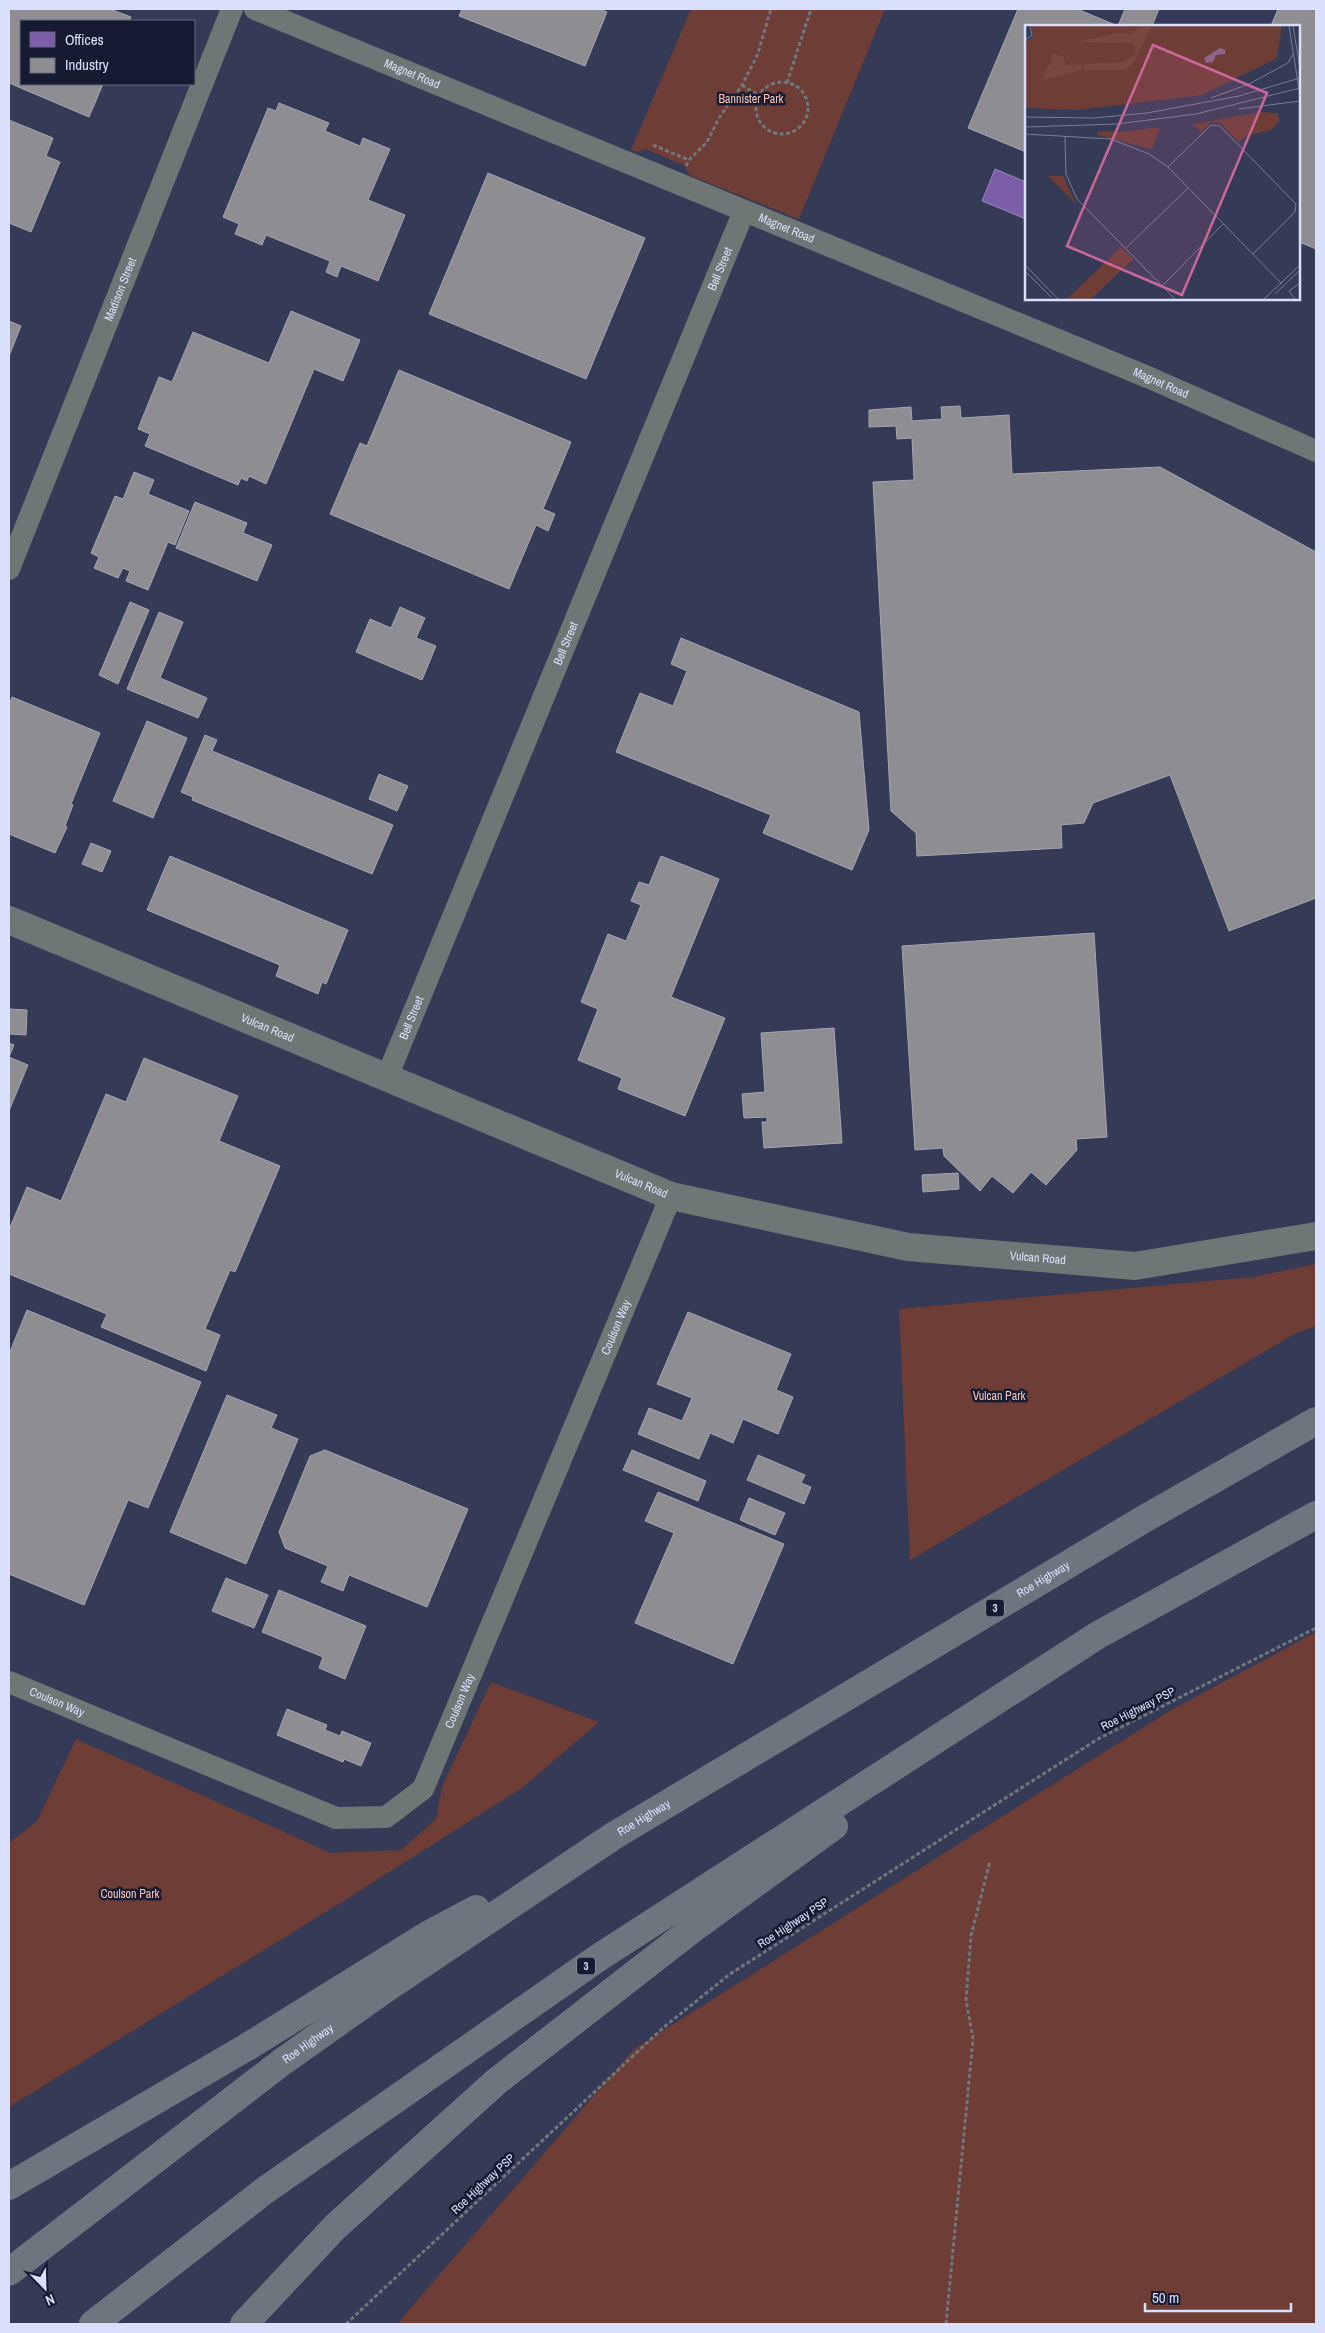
<svg xmlns="http://www.w3.org/2000/svg" width="1325" height="2333" font-family="'Archivo Narrow',sans-serif">
<rect width="100%" height="100%" fill="#353a56"/>
<!-- green -->
<g fill="#6d3d36">
<path d="M691 9H885L799 219 689 175 685 166 646 149 637 152 631 150Z"/>
<path d="M1316 1264V1326L1293 1335 910 1560 899 1309 1253 1277Z"/>
<path d="M1316 1632V2324H397L634 2049 1171 1710Z"/>
<path d="M491 1682 599 1722 522 1788 342 1902 9 2107V1843L37 1821 76 1739 331 1853 401 1850 436 1819 442 1787Z"/>
</g>
<!-- offices -->
<path fill="#7b5ea7" stroke="#9785c0" d="M995 169 1026 182V219L982 201Z"/>
<!-- industry -->
<g fill="#8d8d92" stroke="#a4a6b2">
<path d="M9 9H110L131 17 129 21H21V84H103L89 117 9 83Z"/>
<path d="M462 9H599L607 12 585 66 459 16Z"/>
<path d="M1018 9H1077L1118 26 1125 9H1159L1152 26H1026V152L968 128Z"/>
<path d="M1278 9H1316V249L1299 242V26H1271Z"/>
<path d="M279 103 329 123 325 131 360 146 363 138 390 149 368 200 405 215 378 281 341 266 337 277 326 272 330 261 266 235 262 245 235 234 239 224 223 217 268 108 276 111Z"/>
<path d="M9 120 53 138 46 156 60 162 31 232 9 223Z"/>
<path d="M488 173 645 238 586 379 429 314Z"/>
<path d="M291 311 360 340 343 381 314 369 266 484 249 476 247 481 241 478 238 485 145 446 150 434 138 429 159 377 172 382 193 332 269 363Z"/>
<path d="M9 321 21 326 9 356Z"/>
<path d="M399 370 571 442 543 509 555 514 548 531 536 525 509 589 330 514 360 443 367 446Z"/>
<path d="M960 406 961 418 1009 415 1012 474 1160 467 1316 552V898L1229 931 1170 775 1093 803 1084 823 1061 825 1062 848 917 856 916 833 891 811 873 482 914 480 912 438 897 439 896 426 869 427V410L911 407 912 421 942 419 941 407Z"/>
<path d="M134 472 154 480 148 494 189 511 175 545 168 542 148 590 126 581 130 571 123 568 118 578 94 568 99 557 91 553 115 496 123 499Z"/>
<path d="M195 502 247 523 243 533 272 545 257 581 176 548Z"/>
<path d="M130 602 149 610 118 684 99 675Z"/>
<path d="M400 607 425 618 416 638 436 646 422 680 356 652 370 619 391 628Z"/>
<path d="M159 612 183 622 160 678 207 698 198 718 127 689Z"/>
<path d="M681 638 859 712 869 830 852 870 763 833 771 815 616 752 640 693 673 706 687 671 671 664Z"/>
<path d="M12 697 100 733 71 804 73 805 65 826 67 827 55 853 9 834V705Z"/>
<path d="M147 721 187 738 153 818 113 801Z"/>
<path d="M205 735 217 740 212 751 393 825 372 874 192 800 193 797 181 792Z"/>
<path d="M379 774 408 786 397 811 369 799Z"/>
<path d="M91 843 111 851 102 872 82 864Z"/>
<path d="M170 856 348 930 326 984 322 982 318 994 276 976 280 965 147 910Z"/>
<path d="M661 856 719 879 671 997 725 1018 685 1116 618 1089 622 1078 578 1060 598 1009 581 1002 608 934 626 941 641 905 631 901 639 882 649 885Z"/>
<path d="M1094 933 1107 1137 1076 1139 1077 1150 1046 1185 1031 1172 1013 1193 992 1176 980 1191 944 1156 943 1148 915 1150 902 946Z"/>
<path d="M9 1009 27 1010 26 1035 9 1034Z"/>
<path d="M834 1028 842 1143 764 1148 762 1122H767V1117L744 1118 742 1094 765 1092 761 1033Z"/>
<path d="M9 1043 14 1045 9 1057Z"/>
<path d="M9 1057 28 1065 9 1111Z"/>
<path d="M144 1058 238 1096 219 1141 280 1166 235 1272 230 1270 205 1329 220 1335 206 1371 101 1327 107 1314 9 1274V1230L27 1187 61 1201 106 1094 126 1102Z"/>
<path d="M958 1173 959 1189 923 1192 922 1175Z"/>
<path d="M27 1310 201 1382 148 1508 128 1500 84 1605 9 1574V1354Z"/>
<path d="M688 1312 791 1354 776 1390 793 1397 778 1434 743 1419 733 1443 710 1433 699 1459 638 1434 649 1408 682 1421 692 1398 657 1384Z"/>
<path d="M227 1395 277 1415 271 1428 298 1439 246 1564 170 1532Z"/>
<path d="M325 1450 468 1509 427 1607 349 1575 343 1591 321 1582 328 1566 285 1548 279 1532 310 1456Z"/>
<path d="M632 1450 706 1481 698 1501 623 1470Z"/>
<path d="M758 1455 805 1475 801 1483 811 1487 804 1504 747 1480Z"/>
<path d="M658 1492 784 1544 733 1664 635 1623 674 1533 645 1521Z"/>
<path d="M749 1498 785 1513 775 1535 740 1520Z"/>
<path d="M226 1578 268 1595 254 1628 212 1611Z"/>
<path d="M279 1590 366 1626 345 1679 319 1668 323 1657 262 1632Z"/>
<path d="M287 1709 327 1725 325 1730 340 1736 342 1731 371 1743 361 1766 344 1759 343 1762 277 1735Z"/>
</g>
<g fill="none" stroke-linecap="round" stroke-linejoin="round">
<!-- path -->
<g stroke="#71777d" stroke-width="3" stroke-dasharray="4 2.5" stroke-linecap="butt">
<circle cx="782" cy="108" r="26"/>
<path d="M787 83 811 9"/>
<path d="M742 85 759 96"/>
<path d="M653 145 689 160"/>
<path d="M686 166 689 160 707 142 719 118 742 85 757 56 771 9"/>
<path d="M346 2324 664 2027 730 1974 1098 1739 1316 1628"/>
<path d="M946 2324 973 2039 966 2000 971 1936 990 1861"/>
</g>
<!-- minor -->
<g stroke="#6e7775" stroke-width="22">
<path id="s1" d="M255 9 1150 378 1316 451"/>
<path id="s2" d="M9 569 232 9"/>
<path id="s3" d="M387 1077 744 211"/>
<path id="s4" d="M9 1682 336 1818 386 1817 423 1789 671 1196"/>
</g>
<!-- tertiary -->
<path stroke="#6e7775" stroke-width="28" id="s5" d="M9 920 671 1196 908 1247 1135 1266 1316 1236"/>
<!-- motorway -->
<g stroke="#6c767e" stroke-width="28">
<path d="M9 2186 247 2047 431 1933 476 1909"/>
<path id="s6" d="M9 2272 282 2062 388 1987 615 1835 1144 1519 1316 1421"/>
<path d="M93 2324 264 2191 598 1958 1098 1635 1316 1515"/>
<path d="M244 2324 335 2227 497 2081 694 1928 834 1826"/>
</g>
</g>
<g text-anchor="middle" dominant-baseline="central" stroke-width="5" stroke-linejoin="round" paint-order="stroke">
<!-- shield labels -->
<g fill="#161b32" stroke="#9ea5bf" stroke-width="1">
<rect x="986" y="1599.5" width="18" height="17" rx="4"/>
<rect x="577" y="1957.5" width="18" height="17" rx="4"/>
</g>
<g font-size="11" font-weight="bold" fill="#d9e0fb">
<text x="995" y="1608">3</text>
<text x="586" y="1966">3</text>
</g>
<!-- street labels -->
<g font-size="12" fill="#d9e0fb" stroke="#161b32">
<text stroke="none"><textPath href="#s1" startOffset="170">Magnet Road</textPath></text>
<text stroke="none"><textPath href="#s1" startOffset="575">Magnet Road</textPath></text>
<text stroke="none"><textPath href="#s3" startOffset="874">Bell Street</textPath></text>
<text stroke="none"><textPath href="#s2" startOffset="301">Madison Street</textPath></text>
<text stroke="none"><textPath href="#s1" startOffset="980">Magnet Road</textPath></text>
<text stroke="none"><textPath href="#s3" startOffset="469">Bell Street</textPath></text>
<text stroke="none"><textPath href="#s3" startOffset="64">Bell Street</textPath></text>
<text stroke="none"><textPath href="#s5" startOffset="280">Vulcan Road</textPath></text>
<text stroke="none"><textPath href="#s5" startOffset="685">Vulcan Road</textPath></text>
<text stroke="none"><textPath href="#s5" startOffset="1090">Vulcan Road</textPath></text>
<text stroke="none"><textPath href="#s4" startOffset="951">Coulson Way</textPath></text>
<text stroke="none"><textPath href="#s6" startOffset="1246">Roe Highway</textPath></text>
<text stroke="none"><textPath href="#s4" startOffset="546">Coulson Way</textPath></text>
<text stroke="none"><textPath href="#s4" startOffset="52">Coulson Way</textPath></text>
<text transform="translate(1138 1709) rotate(-27)">Roe Highway PSP</text>
<text stroke="none"><textPath href="#s6" startOffset="781">Roe Highway</textPath></text>
<text transform="translate(793 1923) rotate(-33)">Roe Highway PSP</text>
<text stroke="none"><textPath href="#s6" startOffset="376">Roe Highway</textPath></text>
<text transform="translate(483 2184) rotate(-43)">Roe Highway PSP</text>
</g>
<!-- park labels -->
<g font-size="12" fill="#fdc6b8" stroke="#161b32">
<text x="751" y="99">Bannister Park</text>
<text x="999" y="1396">Vulcan Park</text>
<text x="130" y="1894">Coulson Park</text>
</g>
</g>
<!-- overview -->
<g transform="translate(1025 25)">
<rect width="275" height="275" fill="#353a56"/>
<path d="M7 1H257L252 33 177 70 53 85 0 83V16L8 12ZM237 87 252 88 255 96 246 105 221 111 214 117 196 98 186 97 176 107 168 99ZM135 102 127 124 72 110 73 106 94 107ZM23 151H38L51 179ZM96 222 108 234 66 274H42Z" fill="#6d3d36"/>
<path d="M127 1 110 35 101 45H59V39L99 37 111 28 108 18 50 17 93 8 106 9 114 2ZM26 28 39 32 40 40 57 39V45L20 55 18 52 27 34Z" fill="#784840"/>
<path d="M195 23 201 25 200 29 191 30 188 37 181 38 179 33Z" fill="#8e6489"/>
<path fill="none" stroke="#777c98" stroke-width="1" d="M264 1 275 70M268 1 275 43M0 15 7 10 5 1M186 73 224 59 263 38 268 29M214 84 275 76M0 92 69 93 122 88 214 71 275 53M0 102 92 99 171 89 275 63M0 109 86 114 124 129 143 142 257 259M40 111 41 149 52 174 150 274M143 142 186 100 195 101 271 179 270 187 228 229M100 224 163 163M0 240 33 274M0 246 26 272M137 261 198 199M250 269 275 245M239 274 275 240M270 274 264 266 275 258"/>
<path fill="#cb689b" fill-opacity="0.15" stroke="#cb689b" stroke-width="2.5" d="M128 20 242 68 157 270 42 221Z"/>
<rect width="275" height="275" fill="none" stroke="#d9e0fb" stroke-width="2.5"/>
</g>
<!-- border -->
<rect width="1325" height="2333" fill="none" stroke="#d9e0fb" stroke-width="20"/>
<!-- legend -->
<rect x="20" y="20" width="175" height="65" fill="#161b32" stroke="#646a82"/>
<rect x="30" y="32" width="25" height="15" fill="#7b5ea7" stroke="#646a82"/>
<text x="65" y="45" font-size="15" fill="#d9e0fb">Offices</text>
<rect x="30" y="58" width="25" height="15" fill="#8d8d92" stroke="#646a82"/>
<text x="65" y="70" font-size="15" fill="#d9e0fb">Industry</text>
<!-- north arrow -->
<g transform="translate(45 2288) rotate(157)" stroke="#161b32" stroke-width="4" paint-order="stroke">
<path d="M0-4L9 19L0 12L-9 19Z" fill="#d9e0fb"/>
<text y="-8" font-size="14" font-weight="bold" text-anchor="middle" fill="#d9e0fb">N</text>
</g>
<!-- scale -->
<path d="M1145 2303v8h146v-8" fill="none" stroke="#d9e0fb" stroke-width="2.5"/>
<text x="1152" y="2303" font-size="15" fill="#d9e0fb" stroke="#161b32" stroke-width="4" paint-order="stroke">50 m</text>
</svg>
